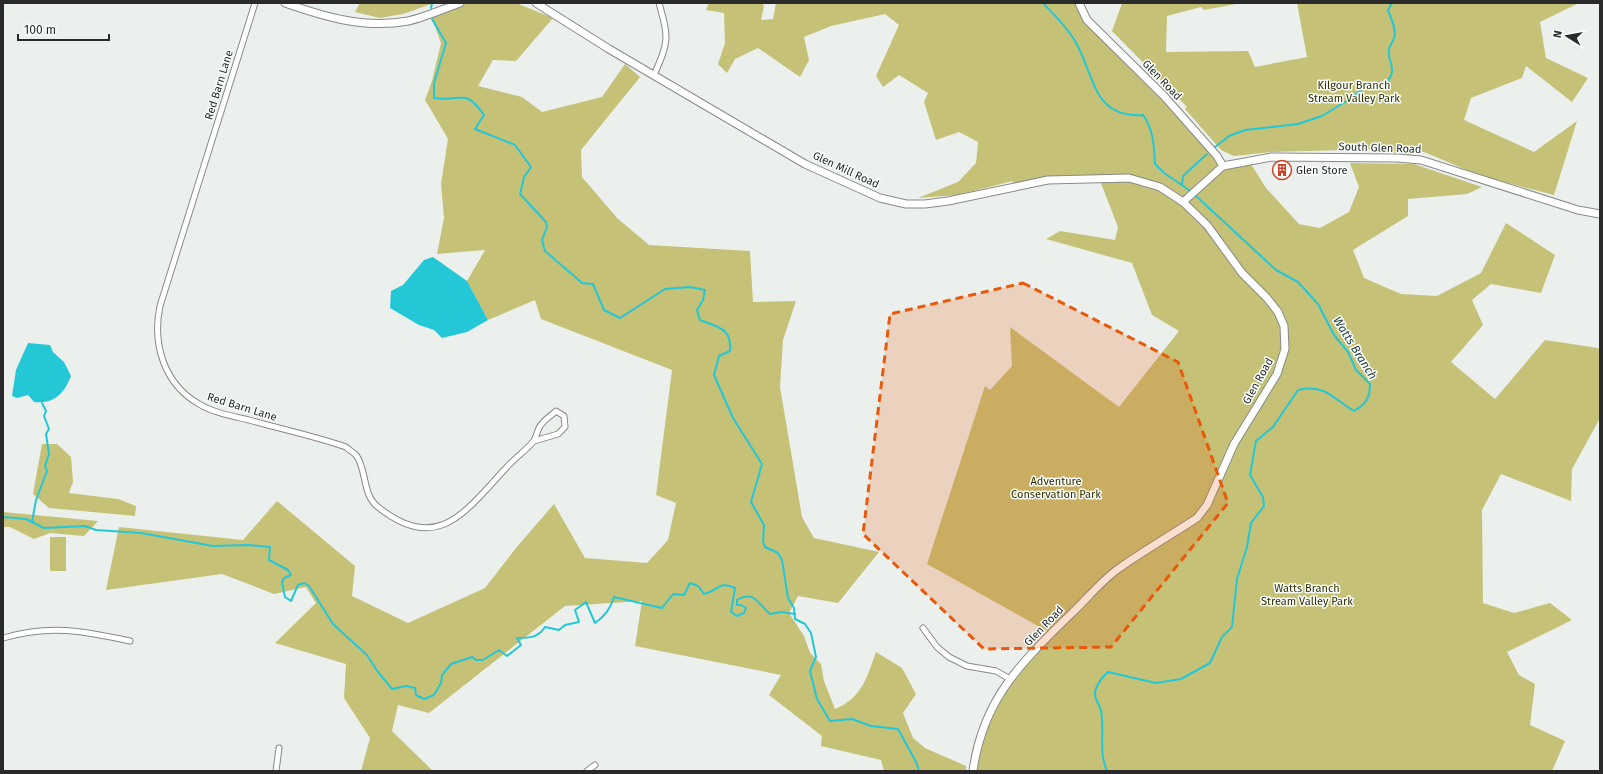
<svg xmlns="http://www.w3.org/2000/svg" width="1603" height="774" font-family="'Fira Sans',sans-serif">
<rect width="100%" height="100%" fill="#ecf0ed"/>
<!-- green -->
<g fill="#c5c277">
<path d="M360 3H434L403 14 380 18 355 12Z"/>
<path d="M460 3H516L553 18 516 61 493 60 478 86 522 97 542 112 602 97 625 64 640 77 581 150 582 177 617 218 649 245 750 251 753 302 796 301 783 340 780 387 802 517 814 538 879 552 838 603 798 596 789 613 804 636 810 653 821 664 824 681 835 709C862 698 867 677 876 652L902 668 916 694 903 713 913 738 925 748 966 766V771H884L881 760 821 746 822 736 769 695 781 675 635 646 642 601 565 606 429 713 398 705 392 731 433 771H361L370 738 344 698 346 664 275 643 316 603 306 587 274 594 222 574 106 590 119 527 243 540 277 501 355 566 352 596 408 623 485 588 516 548 554 504 585 558 647 563 668 540 676 503 656 495 672 370 541 319 535 300 488 320 467 281 485 250 437 254 444 218 441 184 448 139 425 100 432 81 441 43 430 13Z"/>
<path d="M709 3H762L764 6 761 20 773 19 776 3H1079L1087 20 1150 82 1223 166 1249 161 1266 188 1299 224 1320 228 1349 212 1359 187 1350 163 1414 164 1482 187 1467 194 1408 199V216L1353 250 1364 278 1401 294 1437 296 1481 273 1506 223 1555 255 1541 293 1491 284 1472 300 1483 325 1451 362 1495 399 1545 340 1598 348 1600 350V418L1572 469 1571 501 1501 474 1482 510 1483 603 1514 613 1550 603 1572 620 1507 652 1519 675 1535 684 1530 725 1565 741 1552 771H970L972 750 985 718 1001 690 1120 564 1047 631 927 564 985 386 990 390 1012 366 1010 327 1119 407 1179 331 1152 315 1132 263 1046 239 1060 231 1115 240 1118 227 1099 178 1012 185 1013 181 957 195 918 198 958 182 976 163 978 142 959 132 936 140 924 102 928 93 899 75 883 87 876 76 899 25 885 14 831 26 804 37 809 60 800 77 758 48 735 59 727 73 718 64 725 43 724 13 706 10Z"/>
<path d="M1122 3H1241L1204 10 1201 7 1167 16 1166 52 1248 51 1255 67 1307 57 1297 3H1579L1540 22 1546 58 1588 78 1572 102 1526 66 1522 78 1471 98 1464 120 1534 152 1577 121 1554 195 1481 176 1424 152 1412 151V155L1380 151 1379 149 1272 152 1234 156 1221 150 1185 109 1187 107 1112 31Z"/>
<path d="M42 444H57L71 457 73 482 69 493 118 499 136 506 135 516 49 508 33 494Z"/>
<path d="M3 512 98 521 84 536 50 533 34 539 10 527H3Z"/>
<rect x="50" y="537" width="16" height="34"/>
</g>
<!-- water -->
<g fill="#23c7d6">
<path d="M433 257 467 281 488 320 467 332 442 338 434 330 419 325 390 308 391 291 403 285 424 260Z"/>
<path d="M28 343 50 345 53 352 64 362 71 376C64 394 54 404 34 402L28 395 17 398 12 396 16 370Z"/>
</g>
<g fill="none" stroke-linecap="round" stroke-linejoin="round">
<!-- stream -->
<g stroke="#23c7d6" stroke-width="2">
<path d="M1043 3C1054 15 1067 27 1075 41 1095 75 1092 118 1143 115 1154 130 1154 147 1155 164L1164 173 1192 192"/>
<path d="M431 8 432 3"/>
<path d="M432 19 446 43 434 83V98C463 102 464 87 484 115L475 129 515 145 531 167 524 177 520 194 546 222 547 227 542 240 545 251 582 283 593 284 604 310 620 318 665 289 690 287 705 290 703 300 697 310 700 320C718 327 732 328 730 351L719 356 714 375 733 418 762 464 751 502 764 525 763 541 765 547 778 553 782 560 788 598 794 608 795 619 805 624 811 633 816 657 810 671 817 699 830 721 852 719 871 726 898 729 916 762 919 771"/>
<path d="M1215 147 1229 136 1245 130 1298 124 1322 116 1350 99 1367 85 1386 83C1399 68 1387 63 1389 50 1389 46 1393 42 1394 38 1397 30 1391 18 1388 10L1392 3"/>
<path d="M1182 184 1183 176 1207 154"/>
<path d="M3 517 26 519 44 528 85 526 96 530 141 533 213 546 248 545 270 547 269 560 288 570 291 575 284 578 282 582 285 597 291 601 298 585 304 583 309 586 333 624 367 655 378 672 392 689 406 686 415 688 416 695 424 699 434 695 441 683 442 675 451 664 472 657 476 660H483L499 650 507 656 521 645 517 638C529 638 538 638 545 627L559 630 565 625 579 622 575 610 586 602 595 623C605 616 610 609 614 597L662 608 673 594 684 595 690 583 698 586 704 594C719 591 718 580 735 588L731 612 737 616 744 613 746 608 741 605H737V600C755 590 758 604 770 614L781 612 795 614"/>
<path d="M32 522 36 500 47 471 45 466 49 454 46 434 49 429 44 416 46 411 42 403"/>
<path d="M1107 771C1098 751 1105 731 1101 710 1099 704 1094 698 1095 692 1097 683 1102 678 1108 672L1156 683 1181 679 1210 663 1222 637 1232 627 1237 579 1247 547 1251 523 1264 506 1263 497 1250 475 1256 441 1273 427 1298 390C1326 384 1332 398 1354 411 1366 404 1370 398 1370 384L1356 370 1348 352 1334 335 1318 304 1298 282 1276 270 1195 195"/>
</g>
<defs>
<g id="minor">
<path d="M255 3 160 306C152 344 164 384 199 404 214 413 232 416 249 420 281 429 314 436 346 447 349 450 353 452 356 455 367 469 362 495 378 507 439 556 467 509 507 467 515 458 525 451 533 442 536 438 537 432 539 428 542 421 551 416 556 411L564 416 565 427 558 434 534 441"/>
<path d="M654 75C669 41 669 39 659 3"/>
<path d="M923 628 937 647 949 657 967 666 996 671 1010 679"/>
<path d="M3 638C50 624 83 631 130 641"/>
<path d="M276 771 279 748"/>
<path d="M587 771 595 765"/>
</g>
<g id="secondary">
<path d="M285 3C325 17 365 29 408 21 425 17 443 9 460 3"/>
<path d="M536 3 609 49 805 164 880 198 906 204H925L948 201 1048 180 1129 178 1160 187 1183 202 1207 225 1242 273 1267 298 1278 312 1284 326 1285 349 1277 374 1234 444 1207 505 1197 518C1171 535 1143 551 1118 569 1101 581 1087 599 1072 613 1022 662 983 698 973 771"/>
<path d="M1079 3 1087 20 1164 96 1217 156 1223 166"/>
<path d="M1223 166 1272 157 1397 158 1421 160 1578 210 1600 214"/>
<path d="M1183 202 1223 166"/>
</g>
</defs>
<!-- minor casing -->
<use href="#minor" stroke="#878b88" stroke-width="7"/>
<!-- secondary casing -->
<use href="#secondary" stroke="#878b88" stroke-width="9"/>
<!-- minor -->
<use href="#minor" stroke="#fff" stroke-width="5"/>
<!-- secondary -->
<use href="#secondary" stroke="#fff" stroke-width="7"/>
</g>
<!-- marked area -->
<path fill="#e8590c" fill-opacity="0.2" stroke="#e8590c" stroke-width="3" stroke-dasharray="8 5" stroke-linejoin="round" d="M1023 283 1178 362 1228 503 1111 647 984 649 863 534 890 314Z"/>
<!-- icons -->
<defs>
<symbol id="building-ring" viewBox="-11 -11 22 22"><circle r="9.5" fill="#f9fefa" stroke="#cc4128" stroke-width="1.5"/><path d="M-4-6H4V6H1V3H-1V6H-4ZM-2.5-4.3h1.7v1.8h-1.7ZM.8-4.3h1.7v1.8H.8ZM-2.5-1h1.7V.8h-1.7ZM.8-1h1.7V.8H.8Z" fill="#cc4128"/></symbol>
</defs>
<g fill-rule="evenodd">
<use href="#building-ring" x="1271" y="159" width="22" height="22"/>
</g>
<g text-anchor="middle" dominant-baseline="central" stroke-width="3" stroke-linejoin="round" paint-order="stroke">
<!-- street labels -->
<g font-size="11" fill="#292a29" stroke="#f9fefa">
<text transform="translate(1162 80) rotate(46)">Glen Road</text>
<text transform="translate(219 85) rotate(-73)">Red Barn Lane</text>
<text transform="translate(1380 148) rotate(2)">South Glen Road</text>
<text transform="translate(846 170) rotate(25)">Glen Mill Road</text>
<text transform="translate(1258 381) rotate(-61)">Glen Road</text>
<text transform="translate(242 407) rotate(17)">Red Barn Lane</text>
<text transform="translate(1044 626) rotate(-46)">Glen Road</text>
</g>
<!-- park labels -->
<g font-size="11" fill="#323003" stroke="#f9fefa">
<text x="1354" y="85">Kilgour Branch<tspan x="1354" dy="13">Stream Valley Park</tspan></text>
<text x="1056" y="481">Adventure<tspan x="1056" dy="13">Conservation Park</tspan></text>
<text x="1307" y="588">Watts Branch<tspan x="1307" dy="13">Stream Valley Park</tspan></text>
</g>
<!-- poi labels -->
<g font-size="11" fill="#292a29" stroke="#f9fefa" text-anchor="start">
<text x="1296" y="170">Glen Store</text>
</g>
<!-- water labels -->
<g font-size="12" font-style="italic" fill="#274043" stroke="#f9fefa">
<text transform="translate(1355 348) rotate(58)">Watts Branch</text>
</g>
</g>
<!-- border -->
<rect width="1603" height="774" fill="none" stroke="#292a29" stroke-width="8"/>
<!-- north arrow -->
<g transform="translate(1567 36) rotate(281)" stroke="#f9fefa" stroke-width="3" paint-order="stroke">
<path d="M0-3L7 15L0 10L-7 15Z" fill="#292a29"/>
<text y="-6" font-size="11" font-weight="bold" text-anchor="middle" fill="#292a29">N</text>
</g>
<!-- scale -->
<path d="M18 34v6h91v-6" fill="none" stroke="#292a29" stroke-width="2"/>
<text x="24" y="34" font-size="12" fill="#292a29" stroke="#f9fefa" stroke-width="3" paint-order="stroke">100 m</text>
</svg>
